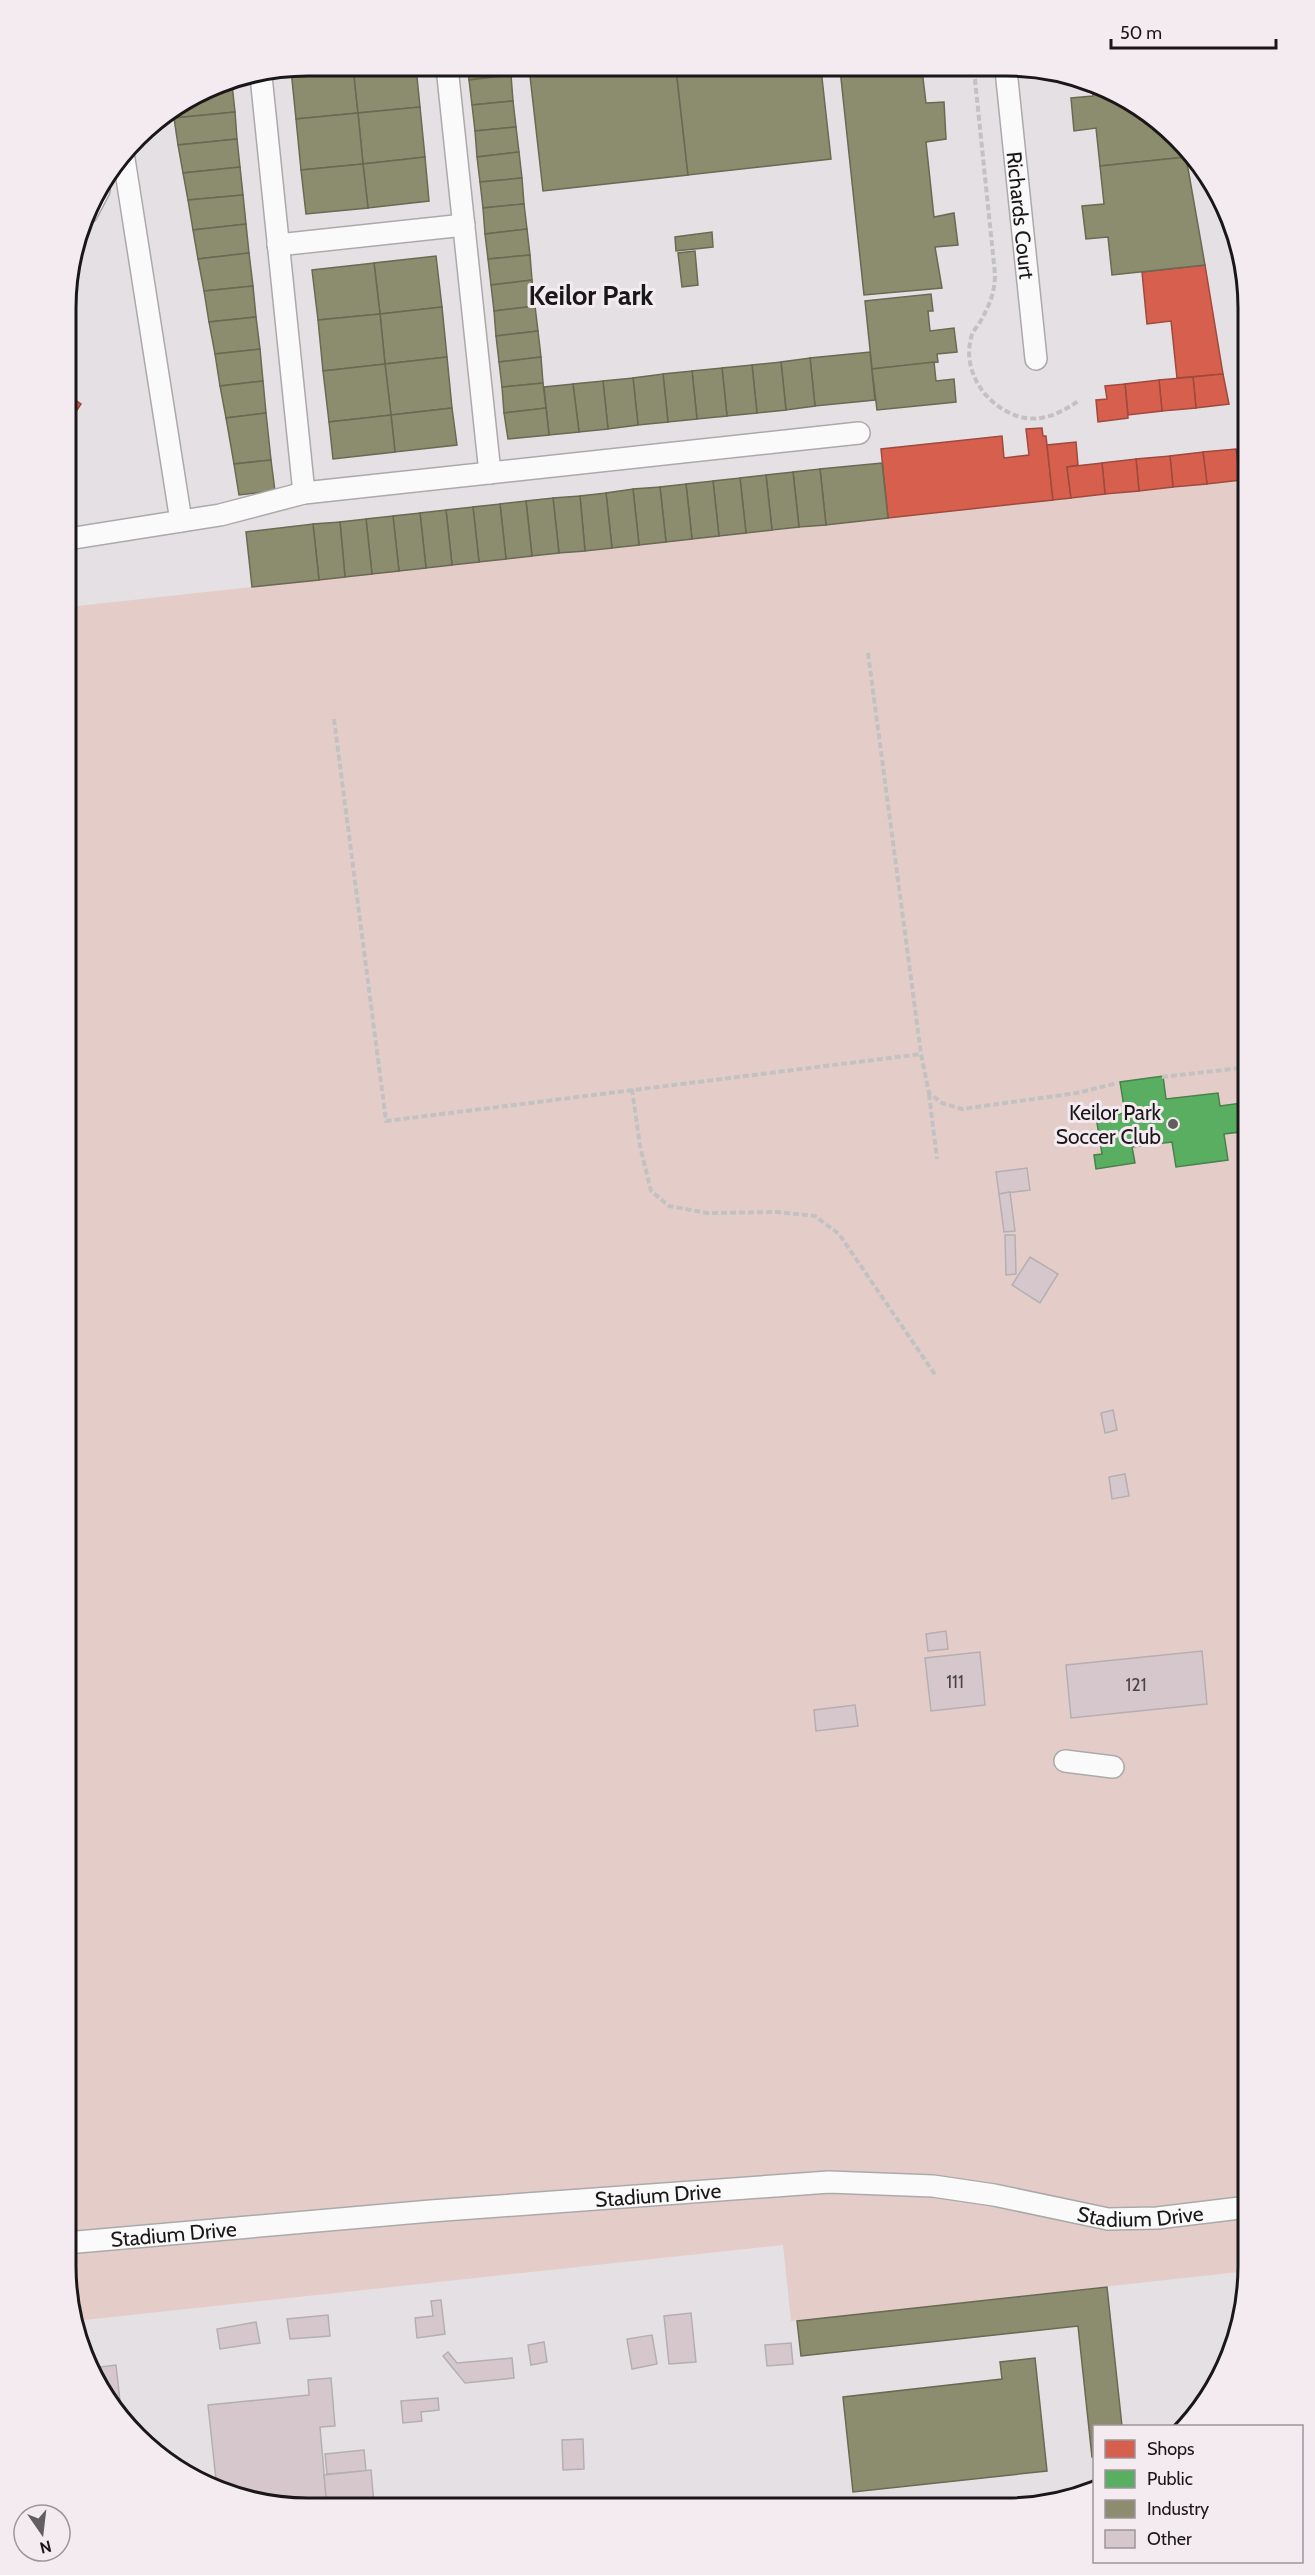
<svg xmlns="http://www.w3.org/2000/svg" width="1315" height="2575" font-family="Cabin,sans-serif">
<rect width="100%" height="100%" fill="#e5e0e3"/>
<!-- green -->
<path fill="#e4cdc9" d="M1249 479 1248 2271 791 2321 783 2245 75 2321 66 2266 68 607Z"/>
<!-- shops -->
<g fill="#d6604d" stroke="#9e4a3d" stroke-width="1.5">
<path d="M1205 265 1223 374 1177 378 1171 321 1147 324 1142 272Z"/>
<path d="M1223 374 1229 404 1196 408 1193 377Z"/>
<path d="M1193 377 1196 408 1162 411 1159 380Z"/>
<path d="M1159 380 1162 411 1128 415 1125 384Z"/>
<path d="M1125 384 1128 418 1098 422 1096 400 1107 399 1105 386Z"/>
<path d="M68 395 81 404 68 424Z"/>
<path d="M1042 428 1043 436H1046L1053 500 888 518 881 449 1002 436 1004 458 1029 455 1026 429Z"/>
<path d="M1076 442 1078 465 1067 467 1071 498 1053 500 1047 445Z"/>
<path d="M1236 449 1241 480 1207 484 1203 452Z"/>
<path d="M1203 452 1207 484 1173 487 1170 456Z"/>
<path d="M1170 456 1173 487 1139 491 1136 459Z"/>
<path d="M1136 459 1139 491 1105 494 1102 463Z"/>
<path d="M1102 463 1105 494 1071 498 1067 467Z"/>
</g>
<!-- public -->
<path fill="#5aae61" stroke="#47814b" stroke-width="1.5" d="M1163 1076 1166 1099 1218 1093 1220 1106 1249 1102V1131L1224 1134 1228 1160 1176 1167 1172 1142 1132 1147 1135 1163 1096 1169 1094 1155 1102 1154 1096 1117 1125 1113 1120 1082Z"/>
<!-- industry -->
<g fill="#8c8c6e" stroke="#6a6954" stroke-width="1.5">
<path d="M319 66H353L358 113 296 119 291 70Z"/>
<path d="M353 66 416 67 420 107 358 113Z"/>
<path d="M468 67H510L511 75 469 80Z"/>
<path d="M529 67 676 68 688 175 543 191Z"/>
<path d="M676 68 821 69 831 159 688 175Z"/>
<path d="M840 69 922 70 926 103 944 102 946 139 926 142 934 217 954 213 958 245 935 247 942 288 864 295Z"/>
<path d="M511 75 513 101 472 105 469 80Z"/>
<path d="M232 84 235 112 174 118 173 112 214 86Z"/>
<path d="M1092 84 1114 91 1167 127 1184 147 1186 157 1100 166 1096 128 1074 131 1071 98 1093 96Z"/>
<path d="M513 101 516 127 475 131 472 105Z"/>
<path d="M420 107 425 157 363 164 358 113Z"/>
<path d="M235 112 237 139 178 145 174 118Z"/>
<path d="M358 113 363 164 301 170 296 119Z"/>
<path d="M516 127 519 152 477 157 475 131Z"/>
<path d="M237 139 240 167 183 173 178 145Z"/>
<path d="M519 152 522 178 480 182 477 157Z"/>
<path d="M425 157 429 201 368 208 363 164Z"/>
<path d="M1186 157 1205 265 1112 275 1108 237 1086 239 1082 206 1104 204 1100 166Z"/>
<path d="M363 164 368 208 306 214 301 170Z"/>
<path d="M240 167 243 195 188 200 183 173Z"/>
<path d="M522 178 524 204 483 208 480 182Z"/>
<path d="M243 195 246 224 193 230 188 200Z"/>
<path d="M524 204 527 229 485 234 483 208Z"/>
<path d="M246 224 249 253 198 259 193 230Z"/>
<path d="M527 229 530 255 488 259 485 234Z"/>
<path d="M712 232 713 247 676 251 675 237Z"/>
<path d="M695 251 698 285 682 287 678 253Z"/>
<path d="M249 253 253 286 204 291 198 259Z"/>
<path d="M530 255 532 280 491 285 488 259Z"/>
<path d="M436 256 442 307 380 314 374 263Z"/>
<path d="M374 263 380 314 318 320 312 270Z"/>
<path d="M532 280 535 306 494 311 491 285Z"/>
<path d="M253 286 256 317 209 322 204 291Z"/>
<path d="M931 294 933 311H928L930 331 954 328 957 352 937 354 938 362 872 369 865 301Z"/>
<path d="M535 306 538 331 496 336 494 311Z"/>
<path d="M442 307 447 357 385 364 380 314Z"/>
<path d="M380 314 385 364 323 371 318 320Z"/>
<path d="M256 317 260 349 215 354 209 322Z"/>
<path d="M538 331 541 357 499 362 496 336Z"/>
<path d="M260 349 263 381 220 386 215 354Z"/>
<path d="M870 352 875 400 815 406 810 358Z"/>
<path d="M447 357 452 408 391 415 385 364Z"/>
<path d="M541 357 543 383 502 387 499 362Z"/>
<path d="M810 358 815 406 786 410 781 362Z"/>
<path d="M781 362 786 410 757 413 752 365Z"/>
<path d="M934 362 936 381 954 379 956 402 877 410 872 369Z"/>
<path d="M385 364 391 415 329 422 323 371Z"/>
<path d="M752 365 757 413 727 416 722 368Z"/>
<path d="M722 368 727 416 697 419 692 371Z"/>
<path d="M692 371 697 419 668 422 663 374Z"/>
<path d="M663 374 668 422 638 425 633 378Z"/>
<path d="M633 378 638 425 608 429 603 381Z"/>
<path d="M263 381 266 413 226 418 220 386Z"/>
<path d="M603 381 608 429 579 432 573 384Z"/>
<path d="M543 383 546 408 504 413 502 387Z"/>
<path d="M573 384 579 432 549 435 544 387Z"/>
<path d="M452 408 457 445 395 452 391 415Z"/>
<path d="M546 408 549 435 508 439 504 413Z"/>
<path d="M266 413 271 460 234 464 226 418Z"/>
<path d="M391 415 395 452 333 459 329 422Z"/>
<path d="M271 460 275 491 239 495 234 464Z"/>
<path d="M882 463 888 518 826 525 820 469Z"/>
<path d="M820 469 826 525 799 527 793 472Z"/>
<path d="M793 472 799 527 772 530 766 475Z"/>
<path d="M766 475 772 530 746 533 740 478Z"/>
<path d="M740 478 746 533 719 536 713 481Z"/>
<path d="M713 481 719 536 692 539 686 484Z"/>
<path d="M686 484 692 539 666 542 660 487Z"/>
<path d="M660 487 666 542 639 545 633 489Z"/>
<path d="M633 489 639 545 612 548 606 493Z"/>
<path d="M606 493 612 548 585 551 580 496Z"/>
<path d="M580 496 585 551 559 553 553 498Z"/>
<path d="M553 498 559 553 532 556 526 501Z"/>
<path d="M526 501 532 556 506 559 500 504Z"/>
<path d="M500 504 506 559 479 562 473 507Z"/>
<path d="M473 507 479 562 452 565 446 510Z"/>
<path d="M446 510 452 565 426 568 420 513Z"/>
<path d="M420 513 426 568 399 571 393 516Z"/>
<path d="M393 516 399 571 372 574 366 519Z"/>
<path d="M366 519 372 574 345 577 340 522Z"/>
<path d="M340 522 345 577 319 580 313 524Z"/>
<path d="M313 524 319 580 252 587 246 532Z"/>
<path d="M1107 2287 1122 2426H1094V2457H1092L1078 2326 801 2356 797 2321Z"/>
<path d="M1035 2358 1047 2471 853 2492 843 2397 1002 2379 1000 2362Z"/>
</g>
<!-- building -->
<g fill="#d5c7cb" stroke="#b4afb1" stroke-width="1.5">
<path d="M1027 1168 1030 1190 999 1194 996 1172Z"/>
<path d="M1010 1192 1015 1231 1004 1232 999 1194Z"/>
<path d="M1005 1235H1015L1016 1274 1006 1275Z"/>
<path d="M1030 1257 1058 1274 1040 1303 1012 1285Z"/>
<path d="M1113 1410 1117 1430 1105 1433 1101 1413Z"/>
<path d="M1125 1474 1129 1496 1112 1499 1109 1477Z"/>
<path d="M946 1631 948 1649 928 1651 926 1634Z"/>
<path d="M1202 1651 1207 1704 1071 1718 1066 1665Z"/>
<path d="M980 1652 985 1705 931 1711 925 1658Z"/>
<path d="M855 1705 858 1726 816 1731 814 1710Z"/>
<path d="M441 2300 445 2334 417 2338 415 2318 433 2316 431 2301Z"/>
<path d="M691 2313 696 2362 669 2364 664 2316Z"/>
<path d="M328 2315 330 2336 290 2339 287 2319Z"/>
<path d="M256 2322 260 2343 220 2349 217 2329Z"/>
<path d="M652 2335 657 2364 632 2369 627 2339Z"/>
<path d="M544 2342 547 2362 531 2365 528 2345Z"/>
<path d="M791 2343 793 2364 767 2366 765 2345Z"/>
<path d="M448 2352 457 2363 512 2358 514 2378 465 2383 443 2356Z"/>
<path d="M116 2365 121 2410H115L107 2401 91 2368Z"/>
<path d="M331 2378 335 2426 320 2427 327 2507H277L217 2489 208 2405 309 2395 308 2380Z"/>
<path d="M438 2398 439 2410 421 2412 422 2421 403 2423 401 2401Z"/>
<path d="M583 2439 584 2469 563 2470 562 2440Z"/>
<path d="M364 2450 366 2471 327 2474 325 2454Z"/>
<path d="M371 2470 374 2504 327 2507 324 2475Z"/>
</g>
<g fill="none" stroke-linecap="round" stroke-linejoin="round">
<defs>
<g id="minor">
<path d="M447 67 490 473"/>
<path id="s1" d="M1006 70 1036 359"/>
<path d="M261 76 304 493"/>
<path d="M124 159 181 521"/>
<path d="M87 213 99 190"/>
<path d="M278 245 464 225"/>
<path d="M68 539 220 515 304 493 859 433"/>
<path d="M1065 1761 1113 1767"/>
<path id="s2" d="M66 2243 431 2211 829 2182 933 2186 994 2195 1108 2219 1157 2218 1248 2207"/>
</g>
</defs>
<!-- minor casing -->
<use href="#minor" stroke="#aca9ab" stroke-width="24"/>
<!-- path -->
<g stroke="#c2c2c2" stroke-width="4" stroke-dasharray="6 3" stroke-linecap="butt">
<path d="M974 70 995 274C995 293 989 306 980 322 977 327 972 332 971 338 963 369 982 400 1010 413 1034 425 1057 416 1078 401"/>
<path d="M868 653 921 1054 929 1093 942 1103 962 1109 1077 1093 1117 1083"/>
<path d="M334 719 386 1121 921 1054"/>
<path d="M1162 1077 1249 1067"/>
<path d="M632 1089 640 1146 651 1191 669 1206 707 1213 777 1212 815 1216 839 1234 936 1376"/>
<path d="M929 1094 937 1159"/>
</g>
<!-- minor -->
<use href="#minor" stroke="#fbfafb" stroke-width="21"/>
</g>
<!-- markers -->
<circle fill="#615d60" stroke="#f4ebf1" stroke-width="2" cx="1173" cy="1124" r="6"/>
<g text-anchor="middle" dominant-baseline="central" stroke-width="6" stroke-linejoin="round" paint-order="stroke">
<!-- number labels -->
<g font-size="18" fill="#4a4446">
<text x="955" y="1682">111</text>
<text x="1136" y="1685">121</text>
</g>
<!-- street labels -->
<g font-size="21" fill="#1a1719" stroke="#f4ebf1">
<text stroke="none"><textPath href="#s1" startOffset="146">Richards Court</textPath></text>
<text stroke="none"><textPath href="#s2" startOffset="594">Stadium Drive</textPath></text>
<text stroke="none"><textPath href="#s2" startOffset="1080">Stadium Drive</textPath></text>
<text stroke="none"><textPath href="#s2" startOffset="108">Stadium Drive</textPath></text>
</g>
<!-- poi labels -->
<g font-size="21" fill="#1a1719" stroke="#f4ebf1" text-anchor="end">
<text x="1161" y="1112">Keilor Park<tspan x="1161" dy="24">Soccer Club</tspan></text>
</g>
<!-- district labels -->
<g font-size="27" font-weight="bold" fill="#1a1719" stroke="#f4ebf1">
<text x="591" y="295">Keilor Park</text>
</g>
</g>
<!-- crop -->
<path d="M0 0H1315V2575H0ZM308 76H1006A232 232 0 0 1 1238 308V2266A232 232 0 0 1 1006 2498H308A232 232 0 0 1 76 2266V308A232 232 0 0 1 308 76Z" fill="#f4ebf1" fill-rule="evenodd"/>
<path fill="none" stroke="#1a1719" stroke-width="3" d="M308 76H1006A232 232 0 0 1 1238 308V2266A232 232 0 0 1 1006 2498H308A232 232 0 0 1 76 2266V308A232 232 0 0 1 308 76Z"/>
<!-- legend -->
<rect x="1093" y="2425" width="210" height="138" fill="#f4ebf1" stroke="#9d969b" stroke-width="1.5"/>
<rect x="1105" y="2440" width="30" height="18" fill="#d6604d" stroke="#9d969b" stroke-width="1.5"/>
<text x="1147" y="2455" font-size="18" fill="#1a1719">Shops</text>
<rect x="1105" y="2470" width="30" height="18" fill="#5aae61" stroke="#9d969b" stroke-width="1.5"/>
<text x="1147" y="2485" font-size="18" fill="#1a1719">Public</text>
<rect x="1105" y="2500" width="30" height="18" fill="#8c8c6e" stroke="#9d969b" stroke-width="1.5"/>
<text x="1147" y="2515" font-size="18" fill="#1a1719">Industry</text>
<rect x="1105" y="2530" width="30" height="18" fill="#d5c7cb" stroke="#9d969b" stroke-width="1.5"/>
<text x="1147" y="2545" font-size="18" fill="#1a1719">Other</text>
<!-- north arrow -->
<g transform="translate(42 2533) rotate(166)"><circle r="28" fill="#f4ebf1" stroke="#9d969b" stroke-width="1.5"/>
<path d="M0-4.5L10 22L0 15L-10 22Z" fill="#615d60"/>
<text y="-9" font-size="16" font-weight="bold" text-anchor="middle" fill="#1a1719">N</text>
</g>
<!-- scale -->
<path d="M1111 39v9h165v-9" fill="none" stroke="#1a1719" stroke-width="3"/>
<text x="1120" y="39" font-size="18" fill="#1a1719" stroke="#f4ebf1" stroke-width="4.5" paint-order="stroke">50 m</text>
</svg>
